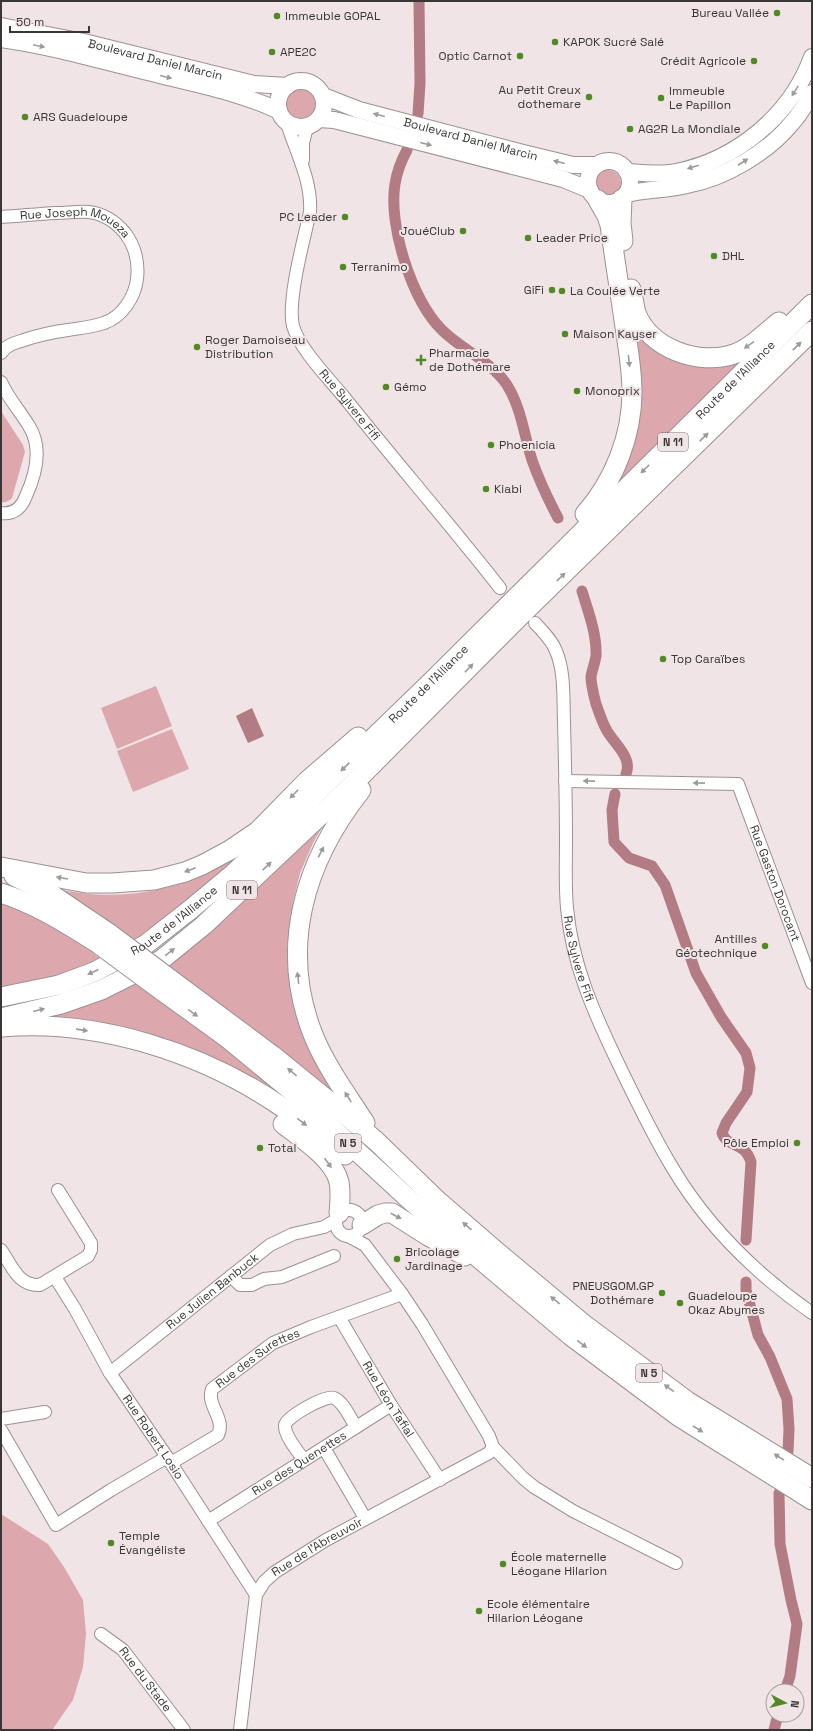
<svg xmlns="http://www.w3.org/2000/svg" width="813" height="1731" font-family="'Space Grotesk',sans-serif">
<rect width="100%" height="100%" fill="#f0e4e6"/>
<!-- green -->
<g fill="#dda7ae">
<circle cx="301" cy="105" r="17"/>
<circle cx="608" cy="183" r="13"/>
<path d="M630 312 673 359 686 364 712 367 740 360 745 361 615 488Z"/>
<path d="M1 411 23 445 25 452 12 498C9 501 5 503 1 502Z"/>
<path d="M156 686 172 726 117 749 101 708Z"/>
<path d="M172 729 189 769 133 792 117 751Z"/>
<path d="M316 825 321 829 313 843 300 873 293 902 287 949 293 1005 305 1041 331 1090 341 1105 162 967Z"/>
<path d="M244 852 171 919 131 945 42 885C95 900 144 898 196 878 205 875 213 867 222 862 229 858 237 855 244 852Z"/>
<path d="M1 903C39 914 71 936 102 960L86 970 1 987Z"/>
<path d="M133 979 203 1028 278 1089 344 1151 219 1061 46 1018 79 1007Z"/>
<path d="M1 1514 48 1544 64 1567 83 1600 86 1634 83 1667 73 1700 52 1730H1Z"/>
</g>
<!-- water -->
<path fill="#b37b83" d="M252 708 264 736 248 743 236 716Z"/>
<g fill="none" stroke-linecap="round" stroke-linejoin="round">
<!-- canal -->
<g stroke="#b37b83" stroke-width="11">
<path d="M418 114 420 83 419 1"/>
<path d="M407 150C401 161 397 171 395 184 388 225 412 301 442 330 462 350 491 361 507 385 521 407 524 435 532 460 539 480 548 499 558 518"/>
<path d="M582 591C588 611 597 634 596 656 595 663 592 670 591 677 591 685 594 696 596 704 599 712 602 722 606 729 613 743 633 757 626 774"/>
<path d="M615 794 612 810 614 842 629 858 652 866 665 885 696 973 721 1017 746 1053 750 1068 747 1092 726 1123 722 1133C728 1149 744 1140 751 1162L746 1240"/>
<path d="M746 1282V1290L758 1335 770 1357 787 1399 789 1429 788 1452"/>
<path d="M779 1493 780 1544 791 1600 797 1624 790 1676 785 1691"/>
<path d="M774 1730 778 1715"/>
</g>
<defs>
<g id="minor">
<path id="s1" d="M287 123C296 153 312 180 310 212 304 239 287 300 293 326 299 348 329 379 344 397 395 461 449 523 500 588"/>
<path d="M303 160V143L307 127"/>
<path id="s2" d="M1 217C19 216 37 214 56 213 67 213 78 211 89 212 104 214 116 222 125 233 135 246 139 263 137 279 135 297 122 317 104 323 93 327 80 328 68 330 53 332 39 335 24 340 15 343 6 345 1 353"/>
<path d="M1 382C8 398 20 411 29 426 43 448 36 474 26 496 22 507 14 515 1 513"/>
<path id="s3" d="M535 623C543 632 552 640 556 651 565 672 563 698 564 721 565 761 566 801 566 842 566 864 565 886 567 908 572 964 594 1013 618 1063 635 1098 652 1134 672 1167 707 1226 756 1274 812 1313"/>
<path id="s4" d="M565 781 738 784 812 983"/>
<circle cx="349" cy="1223" r="13"/>
<path d="M348 1236 365 1245 402 1294 422 1324 489 1436 493 1447"/>
<path d="M1 1250C12 1266 18 1286 40 1285L88 1256 91 1250V1243L58 1190"/>
<path d="M231 1276 240 1285H252L264 1279 282 1277 334 1256"/>
<path id="s5" d="M55 1277 75 1309 110 1373 167 1457 256 1595"/>
<path id="s6" d="M339 1317 391 1405 440 1480"/>
<path id="s7" d="M110 1373 270 1245 293 1234 324 1227 336 1220"/>
<path d="M1 1419 45 1412"/>
<path d="M1 1430 56 1525 111 1490 167 1457"/>
<path d="M493 1447 523 1478 534 1487 573 1511 676 1563"/>
<path d="M324 1448 365 1518"/>
<path d="M304 1460C298 1452 284 1435 285 1425 286 1417 327 1394 334 1398 344 1402 350 1418 356 1427"/>
<path id="s8" d="M171 1463 218 1435C226 1418 206 1406 212 1389L273 1343 311 1327 402 1294"/>
<path id="s9" d="M208 1521 391 1405"/>
<path id="s10" d="M101 1634 123 1650 184 1730"/>
<path id="s11" d="M240 1730 256 1595 264 1582 275 1572 326 1540 489 1453 493 1447"/>
</g>
<g id="secondary">
<path id="s12" d="M1 26 84 42 254 84 287 86"/>
<path d="M1 39C52 46 102 61 152 73 194 84 240 92 279 111"/>
<circle cx="301" cy="104" r="23"/>
<path id="s13" d="M323 96 359 110 523 153 573 165H597"/>
<path d="M319 119 334 120 563 179 590 190"/>
<circle cx="609" cy="182" r="21"/>
<path d="M627 172C643 173 660 175 676 172 737 160 791 115 812 57"/>
<path d="M626 194C646 189 667 190 687 185 724 178 767 153 791 124 799 115 806 104 812 93"/>
</g>
<g id="trunk">
<path d="M622 199 621 223 623 241"/>
<path d="M631 289C633 297 634 305 636 313 650 349 699 366 734 354 751 348 765 333 779 322"/>
<path d="M585 514C614 481 632 436 632 392 632 372 629 353 626 334 621 298 615 262 610 225L607 216 598 200"/>
<path d="M361 790C304 862 278 949 314 1037 327 1068 347 1095 365 1123"/>
<path d="M1 867 86 883H112L154 880 185 872 202 865 230 850 258 831 307 781 358 737"/>
<path d="M14 876 54 896 110 934"/>
<path d="M1 893C36 904 65 923 96 942"/>
<path d="M174 982 272 1055 341 1111 376 1141 438 1201 497 1252 586 1326 687 1401 812 1478"/>
<path d="M161 990 226 1037 294 1093 411 1201 571 1336 678 1416 812 1500"/>
<path id="s14" d="M1 997 59 985 94 972 145 945 191 909 233 874 432 681 812 304"/>
<path d="M1 1018 61 1004 101 990 161 960 204 925 346 791 520 616 812 331"/>
<path d="M2 1027C99 1019 203 1053 282 1107 304 1122 324 1139 345 1155"/>
<path d="M283 1124C301 1138 334 1159 339 1182 341 1193 340 1203 339 1213"/>
<path d="M362 1225 378 1215 385 1213H392L428 1236 465 1256"/>
</g>
</defs>
<!-- minor casing -->
<use href="#minor" stroke="#9b9192" stroke-width="14"/>
<!-- secondary casing -->
<use href="#secondary" stroke="#9b9192" stroke-width="18"/>
<!-- trunk casing -->
<use href="#trunk" stroke="#9b9192" stroke-width="21"/>
<!-- minor -->
<use href="#minor" stroke="#fff" stroke-width="12"/>
<!-- secondary -->
<use href="#secondary" stroke="#fff" stroke-width="16"/>
<!-- trunk -->
<use href="#trunk" stroke="#fff" stroke-width="19"/>
<defs>
<g id="trunk-bridge">
<path d="M110 934 174 982"/>
<path d="M96 942 161 990"/>
</g>
</defs>
<!-- trunk-bridge casing -->
<use href="#trunk-bridge" stroke="#9b9192" stroke-width="21" stroke-linecap="butt"/>
<!-- trunk-bridge -->
<use href="#trunk-bridge" stroke="#fff" stroke-width="19"/>
</g>
<!-- one-way arrows -->
<defs><path id="oneway-solid" d="M-6-.8H1V-3.2L6.5 0L1 3.2V.8H-6Z"/></defs>
<g fill="#9c9a9a">
<use href="#oneway-solid" transform="translate(39 46) rotate(12)"/>
<use href="#oneway-solid" transform="translate(166 77) rotate(14)"/>
<use href="#oneway-solid" transform="translate(795 91) rotate(122)"/>
<use href="#oneway-solid" transform="translate(379 115) rotate(-165)"/>
<use href="#oneway-solid" transform="translate(426 144) rotate(14)"/>
<use href="#oneway-solid" transform="translate(559 162) rotate(-166)"/>
<use href="#oneway-solid" transform="translate(743 162) rotate(-33)"/>
<use href="#oneway-solid" transform="translate(693 167) rotate(162)"/>
<use href="#oneway-solid" transform="translate(749 345) rotate(146)"/>
<use href="#oneway-solid" transform="translate(797 346) rotate(-44)"/>
<use href="#oneway-solid" transform="translate(629 361) rotate(84)"/>
<use href="#oneway-solid" transform="translate(704 437) rotate(-44)"/>
<use href="#oneway-solid" transform="translate(645 469) rotate(135)"/>
<use href="#oneway-solid" transform="translate(561 577) rotate(-44)"/>
<use href="#oneway-solid" transform="translate(469 668) rotate(-46)"/>
<use href="#oneway-solid" transform="translate(345 767) rotate(136)"/>
<use href="#oneway-solid" transform="translate(589 781) rotate(-179)"/>
<use href="#oneway-solid" transform="translate(699 783) rotate(-179)"/>
<use href="#oneway-solid" transform="translate(294 794) rotate(134)"/>
<use href="#oneway-solid" transform="translate(321 852) rotate(-63)"/>
<use href="#oneway-solid" transform="translate(267 866) rotate(-43)"/>
<use href="#oneway-solid" transform="translate(190 870) rotate(159)"/>
<use href="#oneway-solid" transform="translate(62 878) rotate(-170)"/>
<use href="#oneway-solid" transform="translate(170 952) rotate(-38)"/>
<use href="#oneway-solid" transform="translate(93 972) rotate(156)"/>
<use href="#oneway-solid" transform="translate(298 978) rotate(-97)"/>
<use href="#oneway-solid" transform="translate(39 1010) rotate(-14)"/>
<use href="#oneway-solid" transform="translate(193 1013) rotate(36)"/>
<use href="#oneway-solid" transform="translate(82 1030) rotate(8)"/>
<use href="#oneway-solid" transform="translate(292 1072) rotate(-140)"/>
<use href="#oneway-solid" transform="translate(348 1097) rotate(-123)"/>
<use href="#oneway-solid" transform="translate(302 1122) rotate(37)"/>
<use href="#oneway-solid" transform="translate(328 1163) rotate(55)"/>
<use href="#oneway-solid" transform="translate(396 1216) rotate(28)"/>
<use href="#oneway-solid" transform="translate(467 1226) rotate(-139)"/>
<use href="#oneway-solid" transform="translate(555 1300) rotate(-141)"/>
<use href="#oneway-solid" transform="translate(582 1344) rotate(37)"/>
<use href="#oneway-solid" transform="translate(669 1388) rotate(-144)"/>
<use href="#oneway-solid" transform="translate(698 1429) rotate(32)"/>
<use href="#oneway-solid" transform="translate(779 1457) rotate(-148)"/>
</g>
<!-- markers -->
<g fill="#518924" stroke="#f0e4e6" stroke-width="1.5">
<circle cx="777" cy="13" r="4"/>
<circle cx="277" cy="16" r="4"/>
<circle cx="555" cy="42" r="4"/>
<circle cx="272" cy="52" r="4"/>
<circle cx="520" cy="56" r="4"/>
<circle cx="754" cy="61" r="4"/>
<circle cx="589" cy="97" r="4"/>
<circle cx="661" cy="98" r="4"/>
<circle cx="25" cy="117" r="4"/>
<circle cx="630" cy="129" r="4"/>
<circle cx="345" cy="217" r="4"/>
<circle cx="463" cy="231" r="4"/>
<circle cx="528" cy="238" r="4"/>
<circle cx="714" cy="256" r="4"/>
<circle cx="343" cy="267" r="4"/>
<circle cx="552" cy="290" r="4"/>
<circle cx="562" cy="291" r="4"/>
<circle cx="565" cy="334" r="4"/>
<circle cx="197" cy="347" r="4"/>
<path d="M419 354h4v4h4v4h-4v4h-4v-4h-4v-4h4z"/>
<circle cx="386" cy="387" r="4"/>
<circle cx="577" cy="391" r="4"/>
<circle cx="491" cy="445" r="4"/>
<circle cx="486" cy="489" r="4"/>
<circle cx="663" cy="659" r="4"/>
<circle cx="765" cy="946" r="4"/>
<circle cx="797" cy="1143" r="4"/>
<circle cx="260" cy="1148" r="4"/>
<circle cx="397" cy="1259" r="4"/>
<circle cx="662" cy="1293" r="4"/>
<circle cx="680" cy="1303" r="4"/>
<circle cx="111" cy="1543" r="4"/>
<circle cx="503" cy="1564" r="4"/>
<circle cx="479" cy="1611" r="4"/>
</g>
<g text-anchor="middle" dominant-baseline="central" stroke-width="4" stroke-linejoin="round" paint-order="stroke">
<!-- shield labels -->
<g fill="#f0e4e6" stroke="#716a6b" stroke-width="1">
<rect x="658" y="433" width="30" height="18" rx="3"/>
<rect x="227" y="881" width="30" height="18" rx="3"/>
<rect x="335" y="1134" width="26" height="18" rx="3"/>
<rect x="636" y="1364" width="26" height="18" rx="3"/>
</g>
<g font-size="11" font-weight="bold" fill="#3a3636">
<text x="673" y="442">N 11</text>
<text x="242" y="890">N 11</text>
<text x="348" y="1143">N 5</text>
<text x="649" y="1373">N 5</text>
</g>
<!-- poi labels -->
<g font-size="12" fill="#3a3636" stroke="#f0e4e6" text-anchor="start">
<text x="769" y="13" text-anchor="end">Bureau Vallée</text>
<text x="285" y="16">Immeuble GOPAL</text>
<text x="563" y="42">KAPOK Sucré Salé</text>
<text x="280" y="52">APE2C</text>
<text x="512" y="56" text-anchor="end">Optic Carnot</text>
<text x="746" y="61" text-anchor="end">Crédit Agricole</text>
<text x="581" y="90" text-anchor="end">Au Petit Creux<tspan x="581" dy="14">dothemare</tspan></text>
<text x="669" y="91">Immeuble<tspan x="669" dy="14">Le Papillon</tspan></text>
<text x="33" y="117">ARS Guadeloupe</text>
<text x="638" y="129">AG2R La Mondiale</text>
<text x="337" y="217" text-anchor="end">PC Leader</text>
<text x="455" y="231" text-anchor="end">JouéClub</text>
<text x="536" y="238">Leader Price</text>
<text x="722" y="256">DHL</text>
<text x="351" y="267">Terranimo</text>
<text x="544" y="290" text-anchor="end">GiFi</text>
<text x="570" y="291">La Coulée Verte</text>
<text x="573" y="334">Maison Kayser</text>
<text x="205" y="340">Roger Damoiseau<tspan x="205" dy="14">Distribution</tspan></text>
<text x="429" y="353">Pharmacie<tspan x="429" dy="14">de Dothémare</tspan></text>
<text x="394" y="387">Gémo</text>
<text x="585" y="391">Monoprix</text>
<text x="499" y="445">Phoenicia</text>
<text x="494" y="489">Kiabi</text>
<text x="671" y="659">Top Caraïbes</text>
<text x="757" y="939" text-anchor="end">Antilles<tspan x="757" dy="14">Géotechnique</tspan></text>
<text x="789" y="1143" text-anchor="end">Pôle Emploi</text>
<text x="268" y="1148">Total</text>
<text x="405" y="1252">Bricolage<tspan x="405" dy="14">Jardinage</tspan></text>
<text x="654" y="1286" text-anchor="end">PNEUSGOM.GP<tspan x="654" dy="14">Dothémare</tspan></text>
<text x="688" y="1296">Guadeloupe<tspan x="688" dy="14">Okaz Abymes</tspan></text>
<text x="119" y="1536">Temple<tspan x="119" dy="14">Évangéliste</tspan></text>
<text x="511" y="1557">École maternelle<tspan x="511" dy="14">Léogane Hilarion</tspan></text>
<text x="487" y="1604">Ecole élémentaire<tspan x="487" dy="14">Hilarion Léogane</tspan></text>
</g>
<!-- street labels -->
<g font-size="12" fill="#3a3636" stroke="#f0e4e6">
<text stroke="none"><textPath href="#s12" startOffset="158">Boulevard Daniel Marcin</textPath></text>
<text stroke="none"><textPath href="#s13" startOffset="154">Boulevard Daniel Marcin</textPath></text>
<text stroke="none"><textPath href="#s2" startOffset="77">Rue Joseph Moueza</textPath></text>
<text stroke="none"><textPath href="#s14" startOffset="972">Route de l'Alliance</textPath></text>
<text stroke="none"><textPath href="#s1" startOffset="306">Rue Sylvere Fifi</textPath></text>
<text stroke="none"><textPath href="#s14" startOffset="540">Route de l'Alliance</textPath></text>
<text stroke="none"><textPath href="#s4" startOffset="279">Rue Gaston Dorocant</textPath></text>
<text stroke="none"><textPath href="#s14" startOffset="192">Route de l'Alliance</textPath></text>
<text stroke="none"><textPath href="#s3" startOffset="345">Rue Sylvere Fifi</textPath></text>
<text stroke="none"><textPath href="#s7" startOffset="131">Rue Julien Banbuck</textPath></text>
<text stroke="none"><textPath href="#s8" startOffset="158">Rue des Surettes</textPath></text>
<text stroke="none"><textPath href="#s6" startOffset="96">Rue Léon Tafial</textPath></text>
<text stroke="none"><textPath href="#s5" startOffset="188">Rue Robert Losio</textPath></text>
<text stroke="none"><textPath href="#s9" startOffset="108">Rue des Quenettes</textPath></text>
<text stroke="none"><textPath href="#s11" startOffset="215">Rue de l'Abreuvoir</textPath></text>
<text stroke="none"><textPath href="#s10" startOffset="64">Rue du Stade</textPath></text>
</g>
</g>
<!-- border -->
<rect width="813" height="1731" fill="none" stroke="#3a3636" stroke-width="4"/>
<!-- north arrow -->
<g transform="translate(785 1703) rotate(97)"><circle r="19" fill="#f0e4e6" stroke="#a79ea0"/>
<path d="M0-3L7 15L0 10L-7 15Z" fill="#518924"/>
<text y="-6" font-size="11" font-weight="bold" text-anchor="middle" fill="#3a3636">N</text>
</g>
<!-- scale -->
<path d="M10 26v6h79v-6" fill="none" stroke="#3a3636" stroke-width="2"/>
<text x="16" y="26" font-size="12" fill="#3a3636" stroke="#f0e4e6" stroke-width="3" paint-order="stroke">50 m</text>
</svg>
